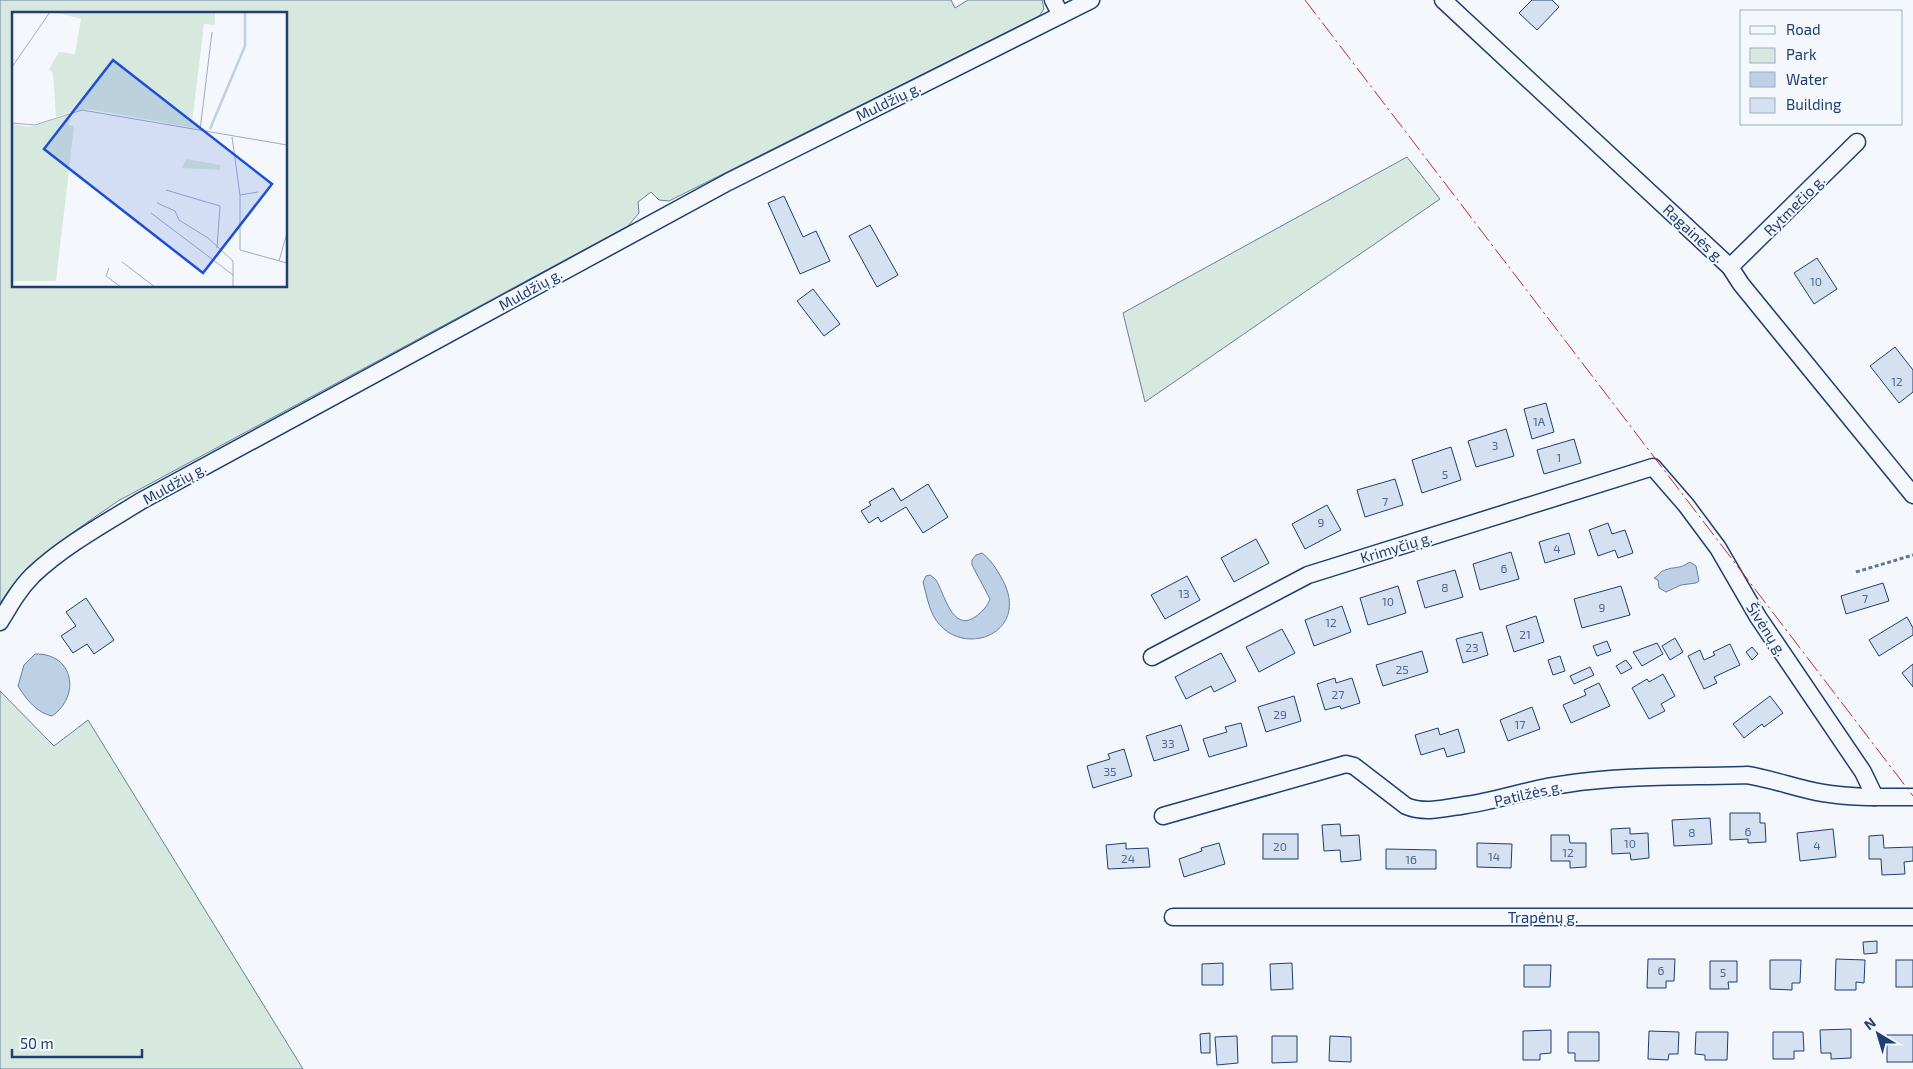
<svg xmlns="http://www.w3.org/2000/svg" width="1913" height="1069" font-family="'Exo 2',sans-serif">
<rect width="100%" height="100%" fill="#f4f7fb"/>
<!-- green -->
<g fill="#d7e8df" stroke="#687fa3" fill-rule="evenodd">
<path d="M0 0H951L955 8 968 0H1042L1044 9 1039 16 669 201 659 200 651 192 638 202 639 213 628 226 118 501C75 531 30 559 0 603ZM14 14H286V286H14Z"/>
<path d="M1407 157 1440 199 1145 402 1123 313Z"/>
<path d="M0 691 54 746 88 720 303 1069H0Z"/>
</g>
<!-- water -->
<g fill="#bed0e5" stroke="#687fa3">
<path d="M982 553C990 559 996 568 1001 577 1035 635 957 662 933 615 928 605 926 593 923 582L926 576 930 575C932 576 935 579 936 580 944 592 952 633 975 617 982 612 987 607 990 599L972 565V560L976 555Z"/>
<path d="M1690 562 1696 566 1699 581 1696 583 1681 585 1666 592 1659 588 1658 580 1654 578C1659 576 1660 571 1665 570 1675 566 1678 570 1690 562Z"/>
<path d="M35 654C74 653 81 696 52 716 37 713 26 699 18 686L24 665Z"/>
</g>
<!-- building -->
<g fill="#d5e0f0" stroke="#1d3f73">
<path d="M1532 0H1552L1559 7 1537 30 1519 13Z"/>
<path d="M784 196 803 237 816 231 830 261 800 274 768 203Z"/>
<path d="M870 225 898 275 877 287 849 236Z"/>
<path d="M1817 258 1837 289 1814 304 1794 273Z"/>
<path d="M813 289 840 324 824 336 797 301Z"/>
<path d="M1895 347 1913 370V392L1899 403 1870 366Z"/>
<path d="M1546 403 1554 432 1532 439 1524 409Z"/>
<path d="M1506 429 1514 456 1476 467 1468 441Z"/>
<path d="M1574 439 1581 463 1544 474 1537 450Z"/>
<path d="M1451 447 1461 480 1422 493 1412 460Z"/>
<path d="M1395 479 1403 505 1365 517 1357 490Z"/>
<path d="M928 484 948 517 923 533 906 507 881 522 878 517 869 523 861 511 871 505 869 502 893 488 901 501Z"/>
<path d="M1327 505 1341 530 1305 549 1292 524Z"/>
<path d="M1608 523 1612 534 1625 530 1633 553 1618 558 1615 550 1598 556 1589 530Z"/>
<path d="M1569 533 1575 554 1545 563 1539 542Z"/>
<path d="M1256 539 1269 563 1234 582 1221 558Z"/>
<path d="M1511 552 1519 579 1480 590 1473 564Z"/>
<path d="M1455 570 1463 597 1425 608 1417 581Z"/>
<path d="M1187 576 1200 600 1165 619 1151 595Z"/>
<path d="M1883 583 1889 601 1846 614 1841 596Z"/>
<path d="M1398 586 1406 613 1368 625 1360 598Z"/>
<path d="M1621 586 1630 615 1582 628 1574 599Z"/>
<path d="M86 598 114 640 94 654 87 644 73 653 61 636 76 626 66 612Z"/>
<path d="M1342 606 1351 632 1314 646 1305 620Z"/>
<path d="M1536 616 1544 642 1514 652 1506 626Z"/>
<path d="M1907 617 1913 628V635L1879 656 1869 640Z"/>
<path d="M1282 629 1295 653 1259 672 1246 647Z"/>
<path d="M1482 632 1488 655 1463 663 1456 639Z"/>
<path d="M1675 638 1683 652 1670 660 1662 646Z"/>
<path d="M1607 641 1611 651 1597 656 1593 646Z"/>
<path d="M1657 643 1663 654 1642 666 1633 652Z"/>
<path d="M1730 644 1740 665 1714 677 1717 683 1704 689 1688 656 1700 650 1704 660 1715 655 1713 652Z"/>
<path d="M1752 647 1758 654 1752 660 1746 652Z"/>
<path d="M1422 651 1428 672 1383 686 1376 665Z"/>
<path d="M1221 653 1236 681 1214 692 1211 686 1186 699 1175 677Z"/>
<path d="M1560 656 1565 671 1553 675 1548 660Z"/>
<path d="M1626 660 1632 668 1621 674 1616 666Z"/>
<path d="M1913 664V687L1902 673Z"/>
<path d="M1590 667 1594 675 1574 684 1570 676Z"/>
<path d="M1663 674 1675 696 1661 704 1665 711 1649 719 1632 688 1647 679 1649 682Z"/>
<path d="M1335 678 1336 683 1352 678 1360 703 1341 709 1340 706 1325 710 1317 684Z"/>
<path d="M1599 683 1610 706 1571 723 1563 705 1586 695 1584 690Z"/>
<path d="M1294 696 1301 721 1266 732 1258 707Z"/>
<path d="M1770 696 1783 713 1764 727 1762 724 1744 738 1733 724Z"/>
<path d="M1532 707 1540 729 1508 741 1500 720Z"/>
<path d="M1241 723 1247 746 1209 757 1203 739 1227 732 1225 727Z"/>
<path d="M1181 725 1189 750 1154 761 1146 736Z"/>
<path d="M1438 728 1440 735 1458 729 1465 752 1447 757 1444 748 1421 755 1415 735Z"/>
<path d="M1124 749 1132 776 1093 788 1087 766 1110 759 1108 754Z"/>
<path d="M1730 813H1760V823H1765L1766 842 1748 843V839L1730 840Z"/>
<path d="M1710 818 1712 844 1674 846 1672 820Z"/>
<path d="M1340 824 1341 836 1359 835 1361 860 1341 862 1340 850 1324 851 1322 825Z"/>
<path d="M1630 828V834L1648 833 1649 858 1631 860 1630 853 1612 854 1611 829Z"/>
<path d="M1833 829 1836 857 1800 861 1797 833Z"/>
<rect x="1263" y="834" width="35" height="25"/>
<path d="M1551 835H1569L1570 843H1586V867L1570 868V861H1551Z"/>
<path d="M1883 835 1884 848 1913 847V861L1904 862 1905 874 1882 875 1881 859H1869V836Z"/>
<path d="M1126 843V849L1148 848 1150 867 1108 869 1106 845Z"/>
<path d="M1219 843 1225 864 1184 877 1179 859 1202 851 1201 848Z"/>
<path d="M1477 843 1512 844 1511 868 1477 867Z"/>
<path d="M1386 849 1436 850V869H1386Z"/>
<path d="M1877 941V953L1864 954 1863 942Z"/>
<path d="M1648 959H1675L1674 981H1666V988H1647Z"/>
<path d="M1836 959 1865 960 1864 983 1856 982V990H1835Z"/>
<path d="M1770 960H1801L1800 983H1792V990L1770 989Z"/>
<rect x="1896" y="960" width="17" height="27"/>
<path d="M1710 961H1737V982H1728L1729 989H1710Z"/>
<path d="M1223 963V985H1202V964Z"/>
<path d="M1292 963 1293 989 1271 990 1270 964Z"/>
<path d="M1524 965H1551L1550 987H1524Z"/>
<path d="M1851 1029V1058L1831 1059V1053H1821L1820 1030Z"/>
<path d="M1551 1030V1053L1540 1054V1060H1523V1031Z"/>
<path d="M1649 1031 1679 1032 1678 1054H1669L1668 1060 1648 1059Z"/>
<path d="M1568 1032H1599V1061H1575V1053H1568Z"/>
<path d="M1696 1032H1728L1727 1060H1705V1055L1695 1054Z"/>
<path d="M1773 1032H1803L1804 1051H1794V1059H1773Z"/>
<path d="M1210 1033V1053H1201L1200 1034Z"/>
<rect x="1887" y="1035" width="26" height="27"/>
<path d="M1237 1036 1238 1063 1217 1065 1215 1037Z"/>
<path d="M1272 1036H1297V1062L1272 1063Z"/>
<path d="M1330 1036 1351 1037V1062L1329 1061Z"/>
</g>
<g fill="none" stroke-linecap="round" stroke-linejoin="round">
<defs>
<g id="street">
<path d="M1053 0 1061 15"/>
<path d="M1443 0 1730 267 1741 284 1913 495"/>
<path d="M1730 267 1857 142"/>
<path d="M0 622C10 605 19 589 33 575 65 545 104 524 141 501L728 182 1091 0"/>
<path d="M1152 657 1308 575 1653 467 1686 505 1718 548 1758 617 1863 772 1875 797"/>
<path d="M1163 816 1346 764 1354 766 1406 806C1425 814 1446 808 1466 805 1500 800 1532 788 1566 784 1625 775 1687 777 1747 775 1773 779 1798 789 1823 793 1853 798 1883 797 1913 797"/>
<path d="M1173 917H1913"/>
</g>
</defs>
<!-- street casing -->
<use href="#street" stroke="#1d3f73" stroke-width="19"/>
<!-- path -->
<path stroke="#5e769c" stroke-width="3" stroke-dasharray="4 2.5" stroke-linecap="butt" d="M1856 572 1913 555"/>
<!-- street -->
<use href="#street" stroke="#f4f7fb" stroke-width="16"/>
<!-- power -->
<path stroke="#c62828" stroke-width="1" stroke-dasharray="18 4 2.5 4" stroke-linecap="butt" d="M1305 0 1913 796"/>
</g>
<g text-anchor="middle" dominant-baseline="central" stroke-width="4" stroke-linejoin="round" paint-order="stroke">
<!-- number labels -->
<g font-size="12" fill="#4b6792">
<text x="1816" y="281">10</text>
<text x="1897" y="381">12</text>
<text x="1539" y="421">1A</text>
<text x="1495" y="445">3</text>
<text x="1559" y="457">1</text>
<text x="1445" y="474">5</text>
<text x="1385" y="501">7</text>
<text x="1321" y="522">9</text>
<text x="1557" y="548">4</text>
<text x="1504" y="568">6</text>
<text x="1445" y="587">8</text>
<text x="1184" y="593">13</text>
<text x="1865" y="598">7</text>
<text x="1388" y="601">10</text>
<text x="1602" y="607">9</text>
<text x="1331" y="622">12</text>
<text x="1525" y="634">21</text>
<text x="1472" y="647">23</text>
<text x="1402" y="669">25</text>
<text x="1338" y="694">27</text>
<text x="1280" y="714">29</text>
<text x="1520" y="724">17</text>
<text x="1168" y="743">33</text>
<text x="1110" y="771">35</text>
<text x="1748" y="831">6</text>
<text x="1692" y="832">8</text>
<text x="1630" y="843">10</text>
<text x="1817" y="845">4</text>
<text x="1280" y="846">20</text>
<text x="1568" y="852">12</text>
<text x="1494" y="856">14</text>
<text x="1128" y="858">24</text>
<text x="1411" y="859">16</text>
<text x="1661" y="970">6</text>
<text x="1723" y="972">5</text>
</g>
<!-- street labels -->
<g font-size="15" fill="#1d3f73" stroke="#f4f7fb">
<text transform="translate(888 101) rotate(-26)">Muldžių g.</text>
<text transform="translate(1794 205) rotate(-45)">Rytmečio g.</text>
<text transform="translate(1694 233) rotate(43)">Ragainės g.</text>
<text transform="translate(530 289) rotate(-29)">Muldžių g.</text>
<text transform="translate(174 483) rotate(-29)">Muldžių g.</text>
<text transform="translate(1396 547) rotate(-17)">Krimyčių g.</text>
<text transform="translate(1767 629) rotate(57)">Šivėnų g.</text>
<text transform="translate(1528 793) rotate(-13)">Patilžės g.</text>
<text x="1543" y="917">Trapėnų g.</text>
</g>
</g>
<!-- overview -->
<g transform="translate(12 12)">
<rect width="275" height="275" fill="#f4f7fb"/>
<path d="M43 0H203V13L192 12 180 110 188 112 187 117 78 97 64 98 44 105 41 61 37 57 47 40 63 42 69 7ZM56 103 57 113 62 114 44 269H0V112L18 115ZM174 147 208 153V158L170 156Z" fill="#d7e8df"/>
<path fill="none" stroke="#bed0e5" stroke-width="2.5" d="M198 117 233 34V0"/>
<path fill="none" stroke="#9eadc5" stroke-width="1" d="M0 55 38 0M0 111 23 113 70 98 275 133M188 118 200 20M220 125 228 183V238L275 251M154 178 208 194 205 236M228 183 246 180M145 191 163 199 167 208 196 226 221 249V275M139 201 221 263M267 249 275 221M110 250 143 275M97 256 94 264 109 275"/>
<path fill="#1d4ed8" fill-opacity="0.15" stroke="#1d4ed8" stroke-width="2.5" d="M101 48 260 172 191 261 32 137Z"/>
<rect width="275" height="275" fill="none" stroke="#1d3f73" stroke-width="2.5"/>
</g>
<!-- legend -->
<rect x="1740" y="10" width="162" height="115" fill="#f4f7fb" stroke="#9eadc5"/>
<rect x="1750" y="26" width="25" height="8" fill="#f4f7fb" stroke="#9eadc5"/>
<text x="1786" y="35" font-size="15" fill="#1d3f73">Road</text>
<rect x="1750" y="48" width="25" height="15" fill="#d7e8df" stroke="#9eadc5"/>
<text x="1786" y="60" font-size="15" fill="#1d3f73">Park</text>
<rect x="1750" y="72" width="25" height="15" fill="#bed0e5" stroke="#9eadc5"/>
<text x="1786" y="85" font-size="15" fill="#1d3f73">Water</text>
<rect x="1750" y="98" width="25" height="15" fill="#d5e0f0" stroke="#9eadc5"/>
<text x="1786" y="110" font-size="15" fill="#1d3f73">Building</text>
<!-- north arrow -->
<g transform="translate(1878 1034) rotate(322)" stroke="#f4f7fb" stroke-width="4" paint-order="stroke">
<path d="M0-4L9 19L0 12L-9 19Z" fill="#1d3f73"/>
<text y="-8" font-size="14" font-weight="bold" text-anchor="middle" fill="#1d3f73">N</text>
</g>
<!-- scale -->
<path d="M12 1049v8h130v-8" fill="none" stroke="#1d3f73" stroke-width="2.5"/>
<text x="20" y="1049" font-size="15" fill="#1d3f73" stroke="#f4f7fb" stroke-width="4" paint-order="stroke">50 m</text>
</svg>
